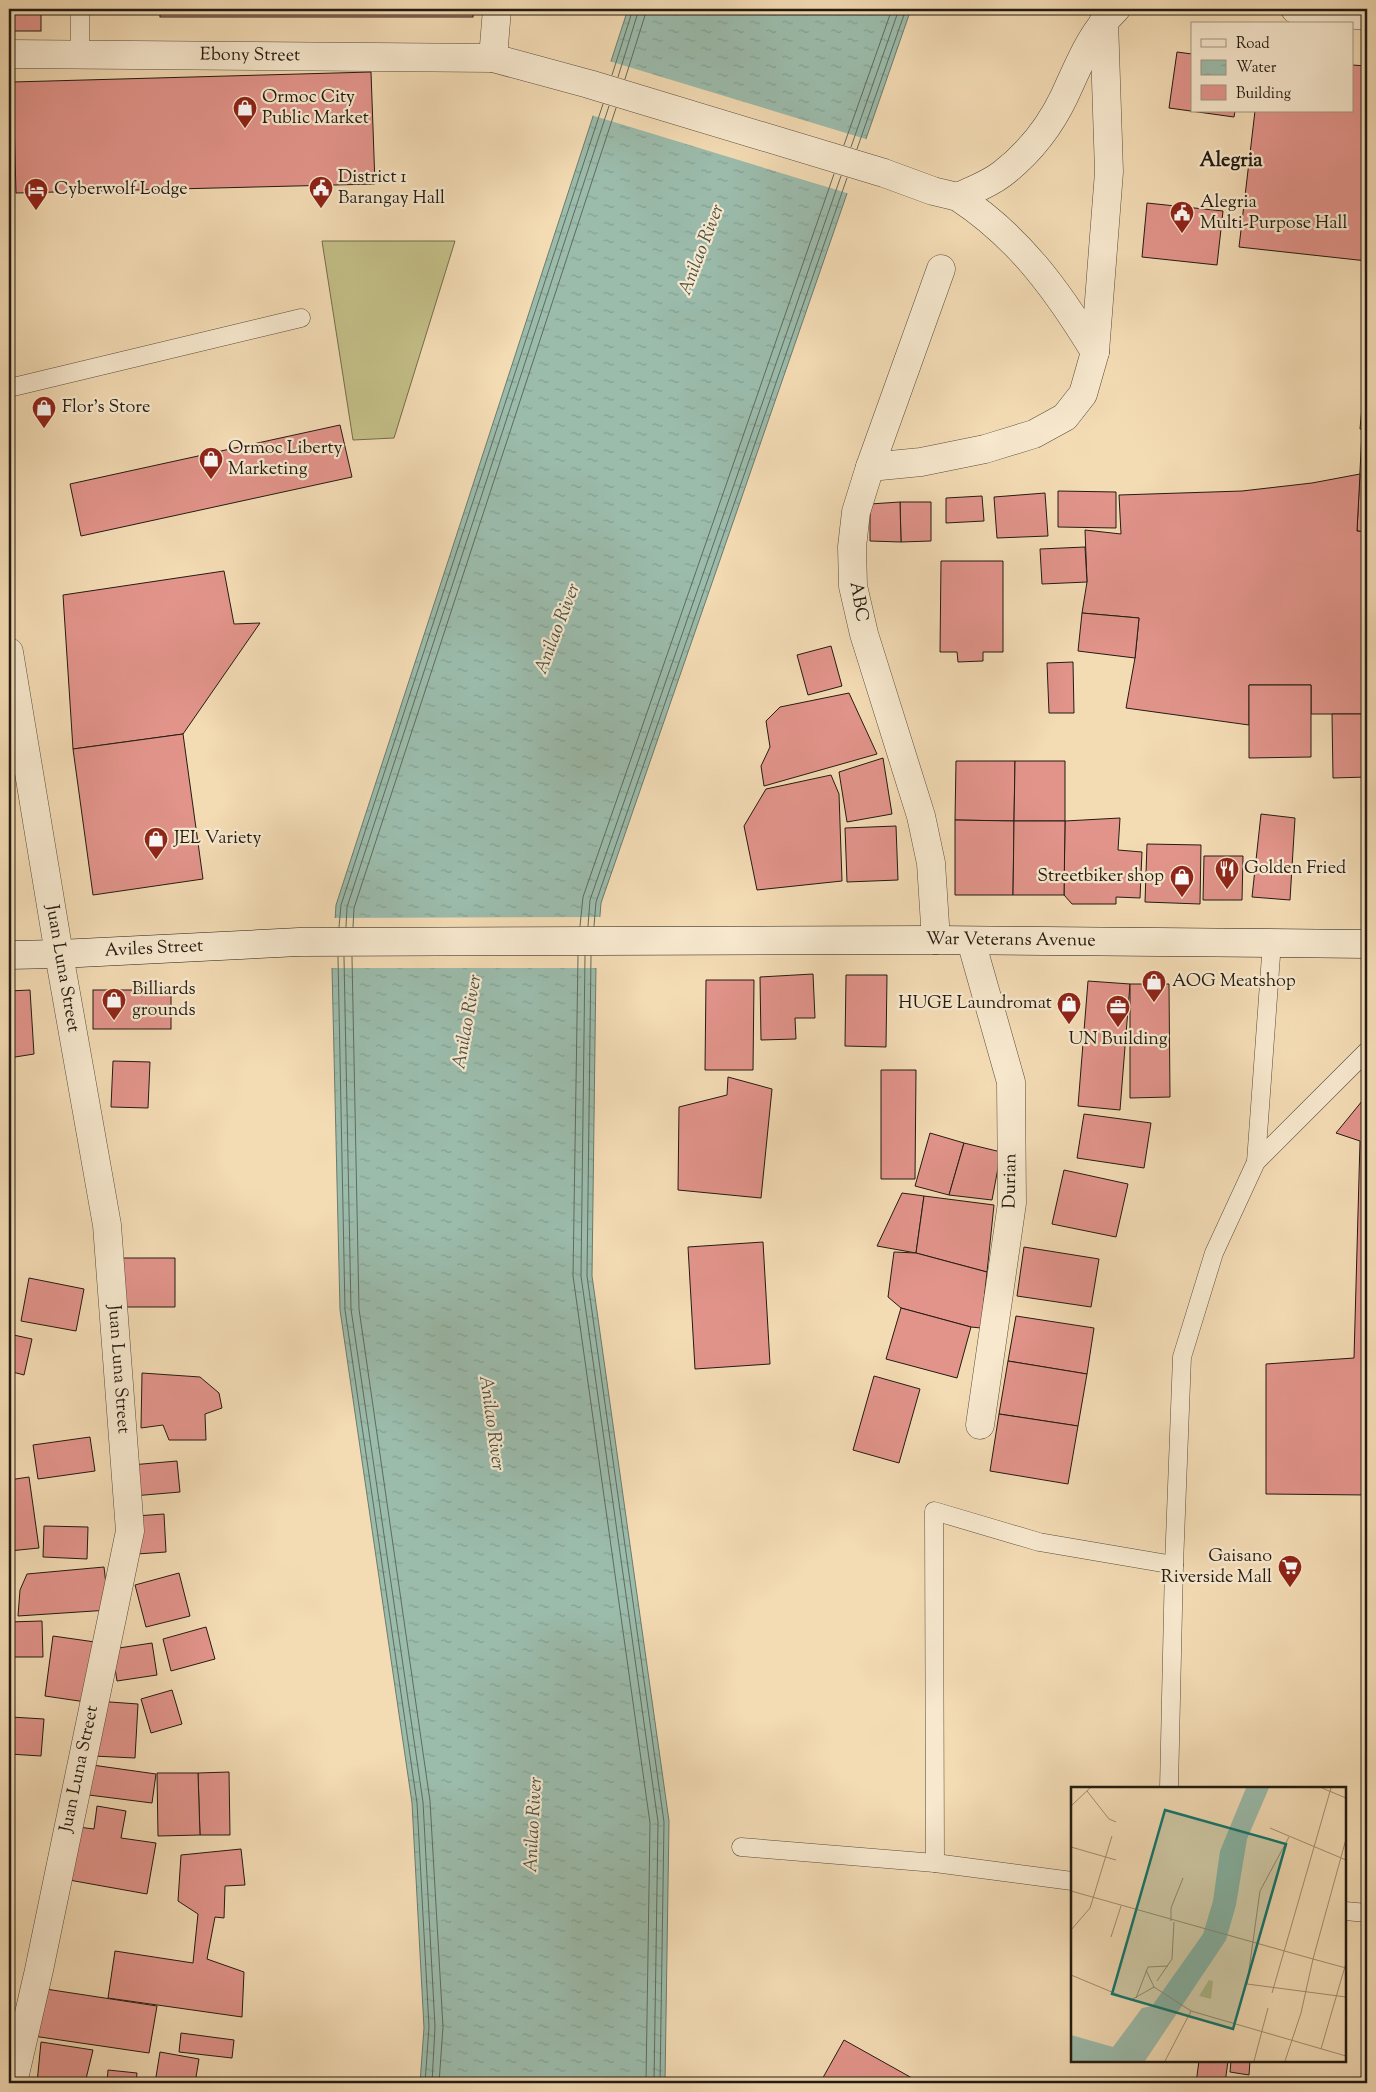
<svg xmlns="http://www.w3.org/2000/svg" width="1376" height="2092" font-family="'Sorts Mill Goudy',serif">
<defs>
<pattern id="water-ripples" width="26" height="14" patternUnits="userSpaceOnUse" patternTransform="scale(1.25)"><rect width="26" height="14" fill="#9bbbab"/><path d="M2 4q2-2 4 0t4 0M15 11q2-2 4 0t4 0" fill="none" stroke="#85a092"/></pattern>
</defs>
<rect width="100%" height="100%" fill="#f3dbb4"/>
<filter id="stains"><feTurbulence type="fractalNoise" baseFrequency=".004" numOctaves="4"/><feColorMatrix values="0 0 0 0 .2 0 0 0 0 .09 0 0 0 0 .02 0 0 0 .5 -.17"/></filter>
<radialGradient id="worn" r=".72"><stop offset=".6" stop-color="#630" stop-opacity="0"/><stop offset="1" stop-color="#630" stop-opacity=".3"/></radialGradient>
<!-- pitch -->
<path fill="#c3be87" stroke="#736c4c" d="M322 241H455L394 438 353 440Z"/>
<!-- water -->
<path fill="url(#water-ripples)" stroke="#6b7b6d" d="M628 9H911L601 903 596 964 592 1276 669 1821 665 2083H420L424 2028 412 1803 340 1310 332 967 336 905Z"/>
<!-- pier -->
<g fill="#f3dbb4">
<path d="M609 61 869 140 850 194 591 115Z"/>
<path d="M602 917 598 968H330L332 918Z"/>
</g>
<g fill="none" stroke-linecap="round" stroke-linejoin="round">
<!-- shore -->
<g stroke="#5f6b5e" stroke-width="1">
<path d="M612 75 633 9"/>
<path d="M618 77 639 9"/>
<path d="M625 79 647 9"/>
<path d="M844 145 892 9"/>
<path d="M851 147 899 9"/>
<path d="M857 149 906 9"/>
<path d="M580 926 583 897 834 174"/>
<path d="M588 926 590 900 841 176"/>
<path d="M594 926 596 902 847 178"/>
<path d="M339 927 341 905 603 104"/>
<path d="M346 927 347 907 609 106"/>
<path d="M353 927 354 908 616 108"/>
<path d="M578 956 573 1276 650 1823 646 2083"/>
<path d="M585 956 581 1276 658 1822 654 2083"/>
<path d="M591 956 587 1276 664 1822 660 2083"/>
<path d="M338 957 345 1310 417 1803 429 2027 425 2083"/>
<path d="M344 957 351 1309 423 1802 435 2027 432 2083"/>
<path d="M352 957 359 1309 430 1801 443 2027 439 2083"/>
</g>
</g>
<!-- building -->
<g fill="#e2948b" stroke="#231b11">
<rect x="9" y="9" width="32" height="22"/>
<rect x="160" y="9" width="313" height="8"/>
<path d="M1177 52 1192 54V111H1235L1234 117 1169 108Z"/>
<path d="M1352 65 1367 66V261L1239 247 1255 111H1352Z"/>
<path d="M371 72 375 184 16 193 13 82Z"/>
<path d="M1147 203 1223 211 1217 265 1142 257Z"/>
<path d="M1367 351V430L1360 429Z"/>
<path d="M340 425 352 477 81 536 70 484Z"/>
<path d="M1362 431 1367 432V532L1357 531Z"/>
<path d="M1360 474 1357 531 1367 532V714H1311V685H1249V725L1126 708 1135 658 1139 618 1082 613 1087 582 1085 530 1121 534 1119 495 1242 491 1312 483Z"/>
<path d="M1058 491 1116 492V528L1058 527Z"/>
<path d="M1045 493 1048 536 997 538 994 497Z"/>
<path d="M982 496 984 521 946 523V498Z"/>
<path d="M900 502H931V541L901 542Z"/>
<path d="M900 502 901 542 870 541V504Z"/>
<path d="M1085 547 1087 582 1042 584 1040 549Z"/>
<path d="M941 561H1003V652H983V661L958 662 957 652H940Z"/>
<path d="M224 571 234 624 260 623 183 734 73 749 63 595Z"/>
<path d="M1082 613 1139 618 1135 658 1078 651Z"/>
<path d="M831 646 842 686 808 695 797 655Z"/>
<path d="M1073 662 1074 713H1049L1047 663Z"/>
<path d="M1249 685H1311V757L1249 758Z"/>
<path d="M849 693 877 754 764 786 761 766 770 747 766 721 780 707Z"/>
<path d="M1332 714H1367V777L1333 778Z"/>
<path d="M183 734 203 879 93 895 73 749Z"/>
<path d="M883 758 892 814 847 822 839 772Z"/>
<path d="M956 761H1015L1014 821 955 820Z"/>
<path d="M1015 761H1065V821H1014Z"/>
<path d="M831 775 839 794 842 881 757 890 744 826 766 789Z"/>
<path d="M1261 814 1295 818 1290 900 1252 897Z"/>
<path d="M1120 818 1118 850 1142 852 1140 898 1116 897V904H1072L1064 895 1065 821Z"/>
<path d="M955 820 1014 821 1013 895H955Z"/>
<path d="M1014 821H1065L1064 895H1013Z"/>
<path d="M896 826 898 880 847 882 845 828Z"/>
<path d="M1147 844 1201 845 1200 904 1145 902Z"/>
<path d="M1204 856H1243L1242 900H1203Z"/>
<path d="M813 974 815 1018H795L796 1039 761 1040 760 977Z"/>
<path d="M846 975H887L886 1047 845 1046Z"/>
<path d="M706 980H754L753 1070H705Z"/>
<path d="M1088 981 1130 984 1120 1110 1078 1106Z"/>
<path d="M1130 984H1169L1170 1097 1130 1098Z"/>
<path d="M30 990 34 1054 9 1058V991Z"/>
<rect x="93" y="990" width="78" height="39"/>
<path d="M113 1061 150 1062 148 1108 111 1107Z"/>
<path d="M881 1070H916L915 1179H881Z"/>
<path d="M728 1077 772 1089 761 1198 678 1190 679 1107 727 1095Z"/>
<path d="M1367 1095V1495L1266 1494V1364L1354 1358 1360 1141 1336 1133Z"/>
<path d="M1084 1114 1151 1123 1144 1168 1077 1158Z"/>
<path d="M930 1133 964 1143 949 1195 915 1186Z"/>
<path d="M964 1143 1001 1152 992 1200 949 1195Z"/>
<path d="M1064 1170 1128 1184 1116 1237 1052 1224Z"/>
<path d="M902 1193 924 1196 916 1253 877 1246Z"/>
<path d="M924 1196 994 1205 987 1272 916 1253Z"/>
<path d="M763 1242 770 1364 695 1369 688 1247Z"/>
<path d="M1024 1247 1099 1259 1091 1307 1017 1296Z"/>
<path d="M894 1252 916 1253 987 1272 981 1328 971 1327 901 1308 888 1297Z"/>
<path d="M122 1258H175V1307H123Z"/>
<path d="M29 1278 84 1289 76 1331 21 1321Z"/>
<path d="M901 1308 971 1327 957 1378 886 1359Z"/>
<path d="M1016 1316 1094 1328 1087 1374 1008 1361Z"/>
<path d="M9 1334 32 1339 24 1375 9 1371Z"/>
<path d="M1008 1361 1087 1374 1078 1426 999 1414Z"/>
<path d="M142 1373 200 1377 219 1393 222 1408 205 1414 206 1440H169L163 1425 141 1428Z"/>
<path d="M874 1376 920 1389 899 1463 853 1450Z"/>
<path d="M999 1414 1078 1426 1068 1484 990 1471Z"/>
<path d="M90 1437 95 1471 38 1479 33 1445Z"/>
<path d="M177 1461 180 1492 133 1496 131 1465Z"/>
<path d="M29 1477 39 1548 9 1551V1480Z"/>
<path d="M164 1514 166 1552 137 1554 136 1516Z"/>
<path d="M44 1526 88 1527 87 1559 43 1557Z"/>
<path d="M9 1557H12L9 1580Z"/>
<path d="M104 1567 109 1610 18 1616 20 1590 27 1574Z"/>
<path d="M179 1573 190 1616 146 1627 135 1585Z"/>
<path d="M42 1621 43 1657H9V1622Z"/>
<path d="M206 1627 215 1659 171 1671 163 1639Z"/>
<path d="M53 1636 95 1642 86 1702 45 1696Z"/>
<path d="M152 1643 157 1675 117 1681 112 1649Z"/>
<path d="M172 1690 182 1724 151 1733 141 1699Z"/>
<path d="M96 1701 138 1704 135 1758 93 1756Z"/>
<path d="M11 1717 44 1719 41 1756 9 1754Z"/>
<path d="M85 1764 156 1774 152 1803 81 1794Z"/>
<path d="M229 1772 230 1835H200L198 1773Z"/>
<path d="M157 1773H198L200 1835 158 1836Z"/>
<path d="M97 1806 126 1811 121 1838 156 1843 147 1894 69 1880 78 1827 94 1829Z"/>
<path d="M241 1849 245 1885 225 1886 224 1918 215 1917 207 1959 244 1972 242 2017 108 1998 115 1951 193 1963 198 1914 178 1901 181 1855Z"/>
<path d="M39 1988 157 2006 149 2053 33 2036Z"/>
<path d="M181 2033 234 2040 232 2058 179 2052Z"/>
<path d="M844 2040 912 2078 909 2083H820Z"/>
<path d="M41 2042 93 2050 85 2083H37Z"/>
<path d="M160 2052 199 2059 195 2083H155Z"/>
<path d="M1199 2061H1228L1225 2083H1196Z"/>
<path d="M1231 2061H1250L1249 2075 1230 2072Z"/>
<path d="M108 2070 137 2073 136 2083H107Z"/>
</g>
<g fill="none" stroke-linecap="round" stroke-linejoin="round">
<defs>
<g id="lane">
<path d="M80 54V9"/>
<path d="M9 388 301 318"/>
<path d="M1256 1162 1272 942"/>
<path d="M1169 1788 1174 1565 1182 1357 1214 1253 1256 1162 1367 1051"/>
<path d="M741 1847 935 1863 1072 1881"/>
<path d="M935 1863 934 1511 1039 1542 1174 1565"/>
<path d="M1345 1911 1367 1913"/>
</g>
<g id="street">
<path d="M1295 9 1367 16"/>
<path id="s1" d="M9 54 493 58 589 84 884 173 933 191 958 197C973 190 989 184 1002 174 1028 154 1050 126 1064 97 1079 65 1090 34 1116 9"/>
<path d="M493 58 497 9"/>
<path d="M958 197C1019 237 1058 291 1095 352"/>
<path d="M870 467 921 462 985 449 1034 434 1065 417 1083 394 1095 352 1109 172 1104 20"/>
<path id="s2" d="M9 652 59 954 107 1225 130 1531 39 1970 13 2083"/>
<path d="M936 940 931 863 921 816 864 634 853 586 852 547 856 512 870 467 941 269"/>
<path d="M971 941 1011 1082 1012 1203 980 1425"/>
</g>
<g id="secondary">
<path id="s3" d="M9 955 59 954 299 942 936 940 1367 944"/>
</g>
</defs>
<!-- lane casing -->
<use href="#lane" stroke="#574b3a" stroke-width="19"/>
<!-- street casing -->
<use href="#street" stroke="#574b3a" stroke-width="29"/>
<!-- secondary casing -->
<use href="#secondary" stroke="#231b11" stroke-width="29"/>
<!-- lane -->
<use href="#lane" stroke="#f7e8ce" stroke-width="18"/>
<!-- street -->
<use href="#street" stroke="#f7e8ce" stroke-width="28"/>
<!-- secondary -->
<use href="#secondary" stroke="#f7e8ce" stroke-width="28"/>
</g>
<!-- icons -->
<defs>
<symbol id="shop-pin" viewBox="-11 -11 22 30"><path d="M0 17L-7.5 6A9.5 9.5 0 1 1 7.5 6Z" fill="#8f2418" stroke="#f7e8ce"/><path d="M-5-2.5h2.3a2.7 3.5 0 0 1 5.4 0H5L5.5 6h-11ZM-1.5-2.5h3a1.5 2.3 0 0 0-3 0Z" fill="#fff"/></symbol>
<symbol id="civic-pin" viewBox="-11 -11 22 30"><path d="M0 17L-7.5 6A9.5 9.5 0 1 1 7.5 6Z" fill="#8f2418" stroke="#f7e8ce"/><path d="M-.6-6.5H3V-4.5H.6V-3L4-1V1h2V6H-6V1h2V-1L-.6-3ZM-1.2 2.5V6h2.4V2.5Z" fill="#fff"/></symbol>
<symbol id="hotel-pin" viewBox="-11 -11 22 30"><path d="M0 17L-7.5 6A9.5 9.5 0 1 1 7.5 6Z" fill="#8f2418" stroke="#f7e8ce"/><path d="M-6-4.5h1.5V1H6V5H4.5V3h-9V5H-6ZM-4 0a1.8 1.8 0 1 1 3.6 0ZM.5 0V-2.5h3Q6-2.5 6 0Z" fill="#fff"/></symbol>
<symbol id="restaurant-pin" viewBox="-11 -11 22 30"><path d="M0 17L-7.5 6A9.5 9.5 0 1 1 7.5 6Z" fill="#8f2418" stroke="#f7e8ce"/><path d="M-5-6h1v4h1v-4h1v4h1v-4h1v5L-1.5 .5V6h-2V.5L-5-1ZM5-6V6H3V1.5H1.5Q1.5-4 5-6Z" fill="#fff"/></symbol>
<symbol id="office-pin" viewBox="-11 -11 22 30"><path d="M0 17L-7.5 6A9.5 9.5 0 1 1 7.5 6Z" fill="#8f2418" stroke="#f7e8ce"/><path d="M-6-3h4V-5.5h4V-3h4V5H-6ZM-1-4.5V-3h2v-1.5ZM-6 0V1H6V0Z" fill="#fff"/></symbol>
<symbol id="supermarket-pin" viewBox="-11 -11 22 30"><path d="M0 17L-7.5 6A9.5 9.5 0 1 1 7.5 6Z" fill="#8f2418" stroke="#f7e8ce"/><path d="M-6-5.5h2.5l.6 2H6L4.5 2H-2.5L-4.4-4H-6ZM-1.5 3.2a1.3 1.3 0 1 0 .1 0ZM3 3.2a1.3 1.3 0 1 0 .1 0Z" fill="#fff"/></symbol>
</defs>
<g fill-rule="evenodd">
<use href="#shop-pin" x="231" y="94" width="28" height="38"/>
<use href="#civic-pin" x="307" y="174" width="28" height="38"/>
<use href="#hotel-pin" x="22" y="176" width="28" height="38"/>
<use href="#civic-pin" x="1168" y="199" width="28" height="38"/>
<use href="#shop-pin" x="30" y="394" width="28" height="38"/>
<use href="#shop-pin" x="197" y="445" width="28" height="38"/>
<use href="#shop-pin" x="142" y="825" width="28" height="38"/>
<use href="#restaurant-pin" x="1213" y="855" width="28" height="38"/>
<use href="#shop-pin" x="1168" y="863" width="28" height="38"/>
<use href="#shop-pin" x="1140" y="968" width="28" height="38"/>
<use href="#shop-pin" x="100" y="986" width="28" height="38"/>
<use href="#shop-pin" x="1055" y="990" width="28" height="38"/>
<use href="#office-pin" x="1104" y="993" width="28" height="38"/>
<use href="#supermarket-pin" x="1276" y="1553" width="28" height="38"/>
</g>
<g text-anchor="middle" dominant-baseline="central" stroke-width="4.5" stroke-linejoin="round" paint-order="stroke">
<!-- street labels -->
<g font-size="18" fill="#231b11" stroke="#f7e8ce">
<text stroke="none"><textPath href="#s1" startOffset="241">Ebony Street</textPath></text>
<text transform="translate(858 602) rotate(80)">ABC</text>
<text stroke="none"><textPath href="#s3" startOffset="1002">War Veterans Avenue</textPath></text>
<text stroke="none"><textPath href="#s3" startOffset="145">Aviles Street</textPath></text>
<text stroke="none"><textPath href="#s2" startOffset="321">Juan Luna Street</textPath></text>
<text transform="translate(1011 1181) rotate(-89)">Durian</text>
<text stroke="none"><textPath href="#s2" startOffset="726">Juan Luna Street</textPath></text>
<text transform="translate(80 1769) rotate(-78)">Juan Luna Street</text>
</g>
<!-- poi labels -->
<g font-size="18" fill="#231b11" stroke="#f7e8ce" text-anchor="start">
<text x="262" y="98">Ormoc City<tspan x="262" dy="21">Public Market</tspan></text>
<text x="338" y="178">District 1<tspan x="338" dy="21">Barangay Hall</tspan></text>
<text x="54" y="190">Cyberwolf Lodge</text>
<text x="1200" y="203">Alegria<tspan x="1200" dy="21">Multi-Purpose Hall</tspan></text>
<text x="62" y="408">Flor's Store</text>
<text x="228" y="449">Ormoc Liberty<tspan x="228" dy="21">Marketing</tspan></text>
<text x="174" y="839">JEL Variety</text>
<text x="1244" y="869">Golden Fried</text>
<text x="1164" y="877" text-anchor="end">Streetbiker shop</text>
<text x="1172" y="982">AOG Meatshop</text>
<text x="132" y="990">Billiards<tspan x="132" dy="21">grounds</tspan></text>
<text x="1052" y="1004" text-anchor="end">HUGE Laundromat</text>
<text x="1118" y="1040" text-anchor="middle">UN Building</text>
<text x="1272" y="1557" text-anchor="end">Gaisano<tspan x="1272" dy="21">Riverside Mall</tspan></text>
</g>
<!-- water labels -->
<g font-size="19" font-style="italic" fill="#4d5347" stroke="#f7e8ce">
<text transform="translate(702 250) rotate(-69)">Anilao River</text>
<text transform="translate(558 629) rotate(-69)">Anilao River</text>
<text transform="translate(468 1022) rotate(-80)">Anilao River</text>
<text transform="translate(491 1423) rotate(82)">Anilao River</text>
<text transform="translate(534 1825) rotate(-87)">Anilao River</text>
</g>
<!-- quarter labels -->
<g font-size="20" font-weight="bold" fill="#231b11" stroke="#f7e8ce">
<text x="1231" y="161">Alegria</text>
</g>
</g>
<!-- overview -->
<g transform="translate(1071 1787)">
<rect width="275" height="275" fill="#f3dbb4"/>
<path d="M138 193 142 194 140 212 128 209Z" fill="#c3be87"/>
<path d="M175 1H198L176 52 165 118 155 153 74 274H0V248L42 260 71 221 81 219 132 147 142 114 149 64Z" fill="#9bbbab"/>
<path fill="none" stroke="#a08e73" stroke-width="1" d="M251 1 275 11M16 4 38 32 45 35M0 19 19 1M0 19V36M199 41 275 73M218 50 189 104 176 197 275 210M275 52 242 172 275 181M0 60 45 73M0 104 242 172M100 134V121L112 91M0 143 19 121 41 49M40 150 50 119M75 183 83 200M0 188 60 213 83 200 120 224 275 269M86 194 101 172 103 135M201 206 260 1M65 211 77 180 97 179M250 262 275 176M94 274 120 224M183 274 197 221M214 274 230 226 242 172"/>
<path fill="#0f766e" fill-opacity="0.15" stroke="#0f766e" stroke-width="2.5" d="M94 23 215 57 162 242 41 207Z"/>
<rect width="275" height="275" fill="none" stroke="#231b11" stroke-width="2.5"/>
</g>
<!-- margin -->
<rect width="1376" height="2092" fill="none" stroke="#f3dbb4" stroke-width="30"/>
<rect x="10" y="10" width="1356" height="2072" fill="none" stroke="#231b11" stroke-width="2.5"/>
<rect x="15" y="15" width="1346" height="2062" fill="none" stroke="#231b11"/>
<!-- legend -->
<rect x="1191" y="22" width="162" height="90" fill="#f7e8ce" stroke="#a29682"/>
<rect x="1201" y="39" width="25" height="8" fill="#f7e8ce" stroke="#a29682"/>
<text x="1236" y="48" font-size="15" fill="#231b11">Road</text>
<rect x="1201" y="60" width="25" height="15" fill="url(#water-ripples)" stroke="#a29682"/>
<text x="1236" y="72" font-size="15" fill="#231b11">Water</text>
<rect x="1201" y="85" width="25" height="15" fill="#e2948b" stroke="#a29682"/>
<text x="1236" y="98" font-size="15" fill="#231b11">Building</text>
<rect width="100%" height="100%" filter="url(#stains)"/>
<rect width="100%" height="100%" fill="url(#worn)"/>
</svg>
